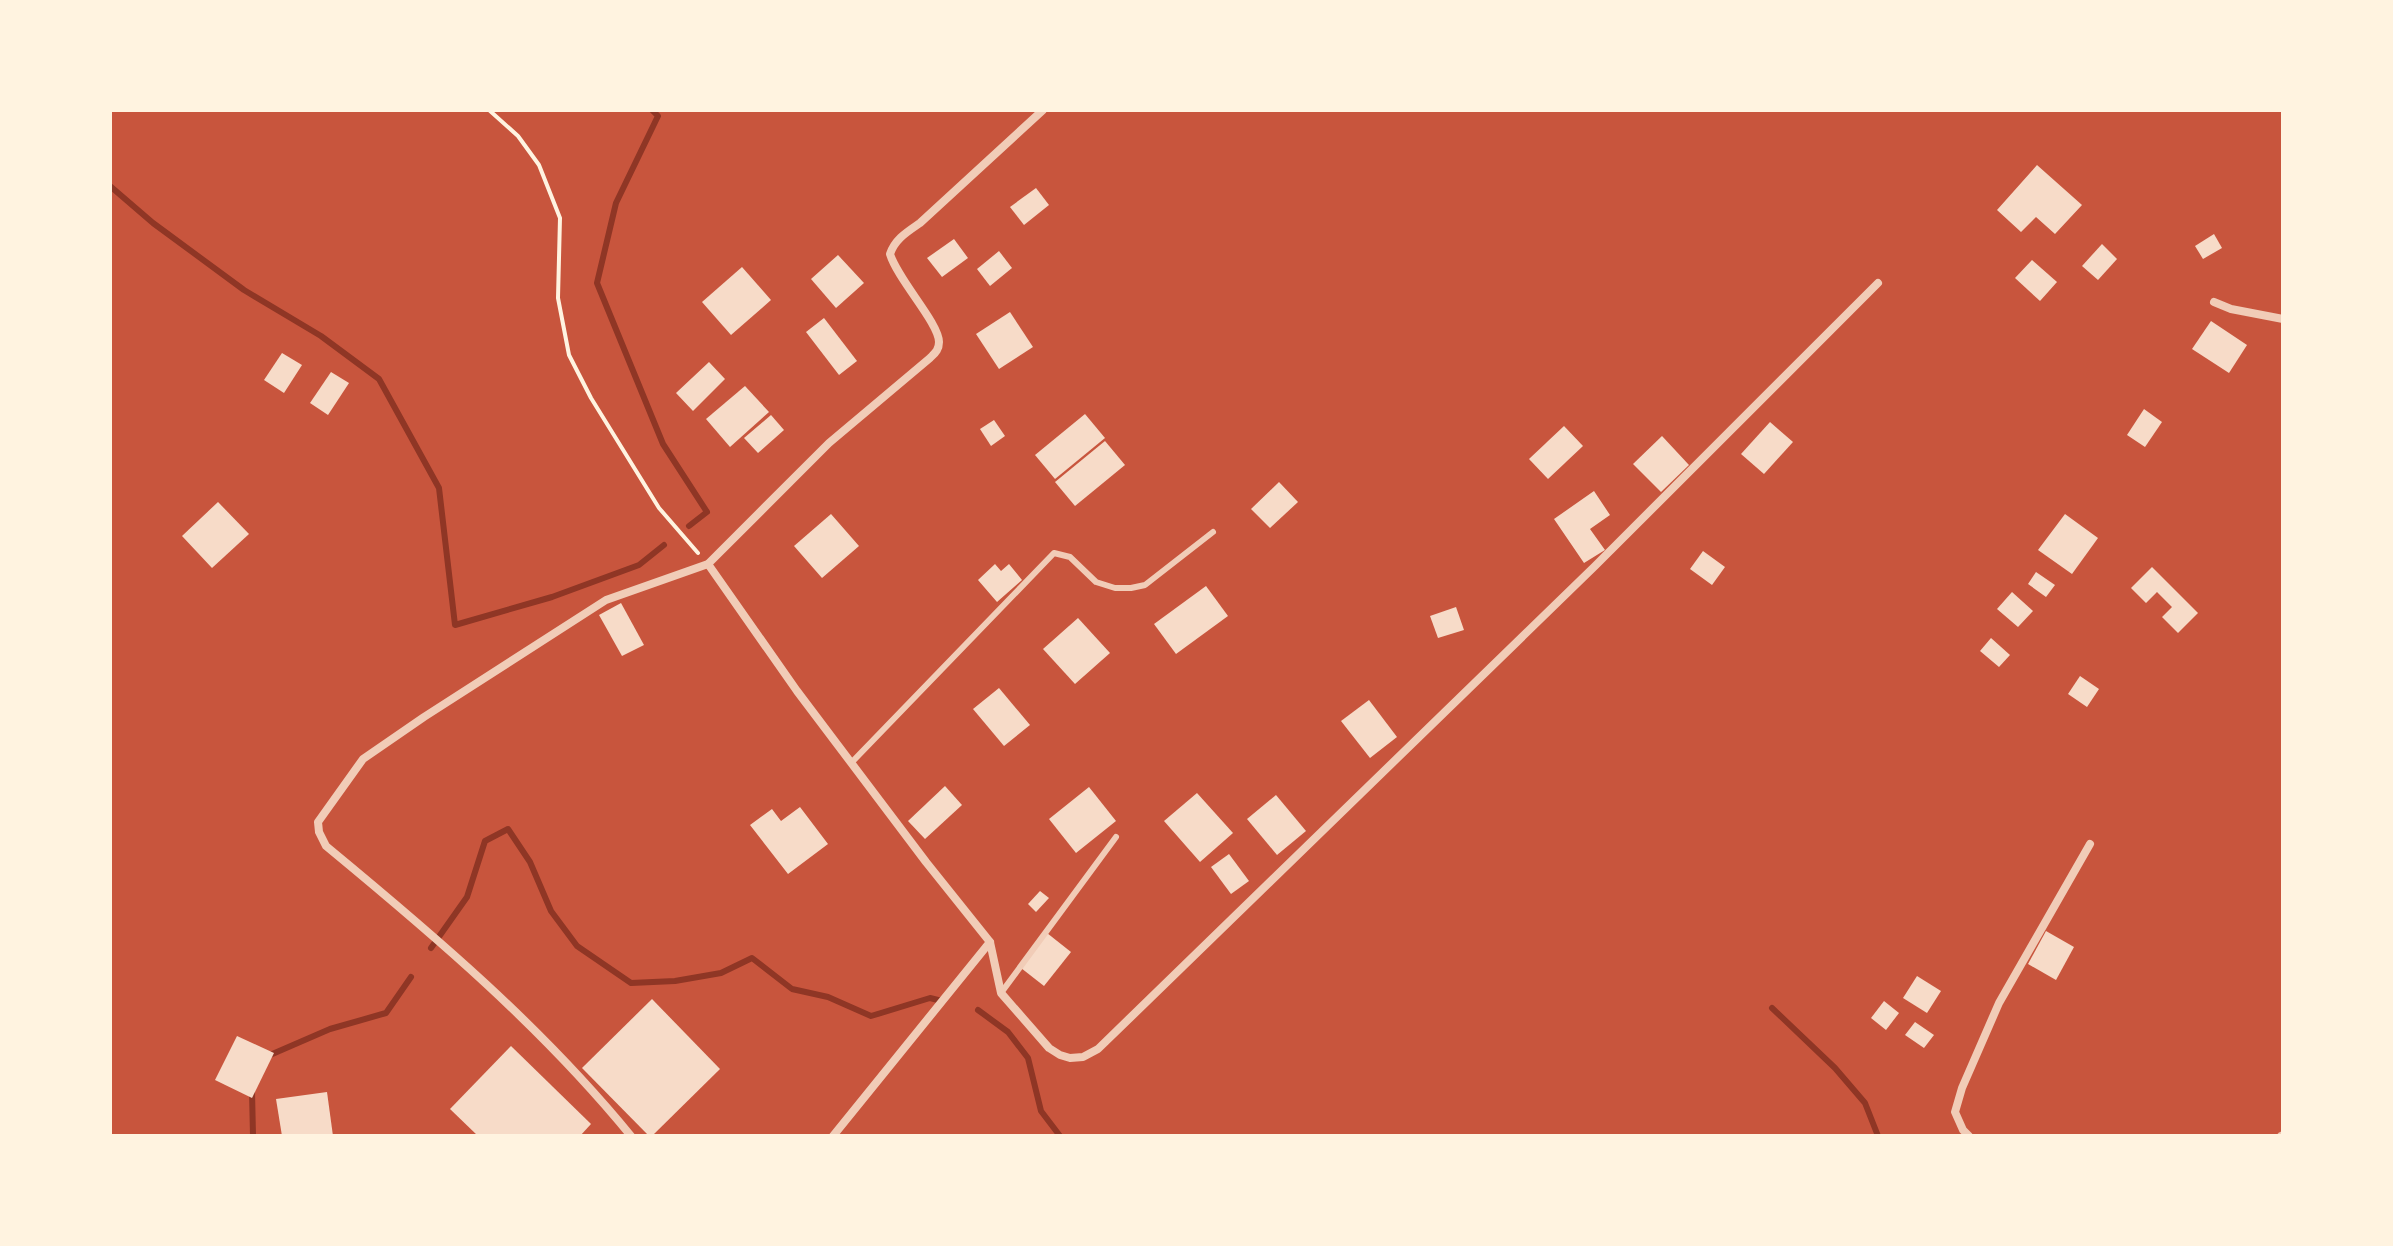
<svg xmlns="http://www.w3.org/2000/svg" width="2393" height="1246" font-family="'Golos Text',sans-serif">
<rect width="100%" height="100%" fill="#c8553d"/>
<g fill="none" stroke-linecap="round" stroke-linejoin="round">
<!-- stream -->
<g stroke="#8f3625" stroke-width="6">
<path d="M652 110 658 116 616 203 597 283 663 444 707 512 689 526"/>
<path d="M110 186 153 223 244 290 321 336 379 379 439 488 455 625 552 597 639 565 664 545"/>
<path d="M431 948 467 897 485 841 508 829 530 862 551 911 577 946 631 983 675 981 721 973 752 958 792 989 828 997 871 1016 930 998 942 1001"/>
<path d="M1772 1008 1835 1068 1865 1103 1878 1136"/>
<path d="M978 1010 1008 1032 1028 1058 1041 1111 1060 1136"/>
<path d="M270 1055 330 1029 386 1013 411 977"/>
<path d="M252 1091 253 1136"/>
</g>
</g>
<!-- building -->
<g fill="#f7dbc8">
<path d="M2037 165 2082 205 2055 234 2036 217 2021 232 1997 210Z"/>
<path d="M1036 188 1049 205 1024 225 1010 207Z"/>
<path d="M2214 234 2222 248 2203 259 2195 246Z"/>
<path d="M954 239 968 258 942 277 927 258Z"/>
<path d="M2102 244 2117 259 2098 280 2082 266Z"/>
<path d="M999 251 1012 268 990 286 977 269Z"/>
<path d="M838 255 864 283 836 308 811 279Z"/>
<path d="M2032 260 2057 282 2040 301 2015 278Z"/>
<path d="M742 267 771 300 731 335 702 302Z"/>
<path d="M1010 312 1033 347 999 369 976 334Z"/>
<path d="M824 318 857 361 839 375 806 332Z"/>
<path d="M2211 321 2247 345 2229 373 2192 349Z"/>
<path d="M282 353 302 365 284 393 264 380Z"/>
<path d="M709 362 725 379 693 411 676 393Z"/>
<path d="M331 372 349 383 328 415 310 403Z"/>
<path d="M745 386 769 412 730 447 706 419Z"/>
<path d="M2144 409 2162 422 2145 447 2127 435Z"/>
<path d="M1085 414 1105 438 1055 479 1035 455Z"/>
<path d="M771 415 784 430 758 453 744 438Z"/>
<path d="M994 420 1005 436 991 446 980 429Z"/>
<path d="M1770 422 1793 442 1764 474 1741 454Z"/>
<path d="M1564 426 1583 446 1548 479 1529 459Z"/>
<path d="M1662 436 1689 465 1661 492 1633 464Z"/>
<path d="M1105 441 1125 465 1075 506 1055 482Z"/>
<path d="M1279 482 1298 502 1270 528 1251 509Z"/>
<path d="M1594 491 1610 515 1590 529 1605 550 1584 563 1554 519Z"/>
<path d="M218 502 249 534 212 568 182 536Z"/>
<path d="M831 514 859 546 822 578 794 546Z"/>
<path d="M2065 514 2098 538 2072 574 2038 550Z"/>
<path d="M1703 551 1725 567 1712 585 1690 569Z"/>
<path d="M995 564 1001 571 1009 564 1022 580 997 602 978 580Z"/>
<path d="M2152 567 2198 613 2178 633 2162 617 2172 607 2157 592 2146 603 2131 588Z"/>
<path d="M2036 572 2055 585 2046 597 2028 584Z"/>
<path d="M1206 586 1228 616 1176 654 1154 624Z"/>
<path d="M2012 592 2033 611 2018 627 1997 609Z"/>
<path d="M621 603 644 645 622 656 599 615Z"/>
<path d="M1456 607 1464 630 1438 638 1430 616Z"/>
<path d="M1078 618 1110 653 1075 684 1043 649Z"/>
<path d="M1991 638 2010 655 1999 667 1980 651Z"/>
<path d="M2080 676 2099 689 2087 707 2068 694Z"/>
<path d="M999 688 1030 725 1004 746 973 709Z"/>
<path d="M1369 700 1397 737 1370 758 1341 721Z"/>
<path d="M945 786 962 805 925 839 908 821Z"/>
<path d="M1089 787 1116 821 1076 853 1049 819Z"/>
<path d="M1197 793 1233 833 1200 862 1164 821Z"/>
<path d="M1276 795 1306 831 1277 855 1247 819Z"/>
<path d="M800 807 828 844 788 874 750 825 772 809 781 821Z"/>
<path d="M1229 854 1249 881 1231 894 1211 867Z"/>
<path d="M1040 891 1049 898 1036 912 1028 904Z"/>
<path d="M2046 931 2074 947 2056 980 2028 964Z"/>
<path d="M1047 933 1071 952 1044 986 1021 968Z"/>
<path d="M1917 976 1941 991 1927 1013 1903 998Z"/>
<path d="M652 999 720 1069 652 1136H649L582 1068Z"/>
<path d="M1884 1001 1899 1013 1886 1030 1871 1018Z"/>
<path d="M1915 1022 1934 1035 1924 1048 1905 1035Z"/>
<path d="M237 1036 274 1053 252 1098 215 1080Z"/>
<path d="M511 1046 591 1124 580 1136H478L450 1109Z"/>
<path d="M327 1092 333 1136H282L276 1099Z"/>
</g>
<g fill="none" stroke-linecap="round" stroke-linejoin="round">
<!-- path -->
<path stroke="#fff3e0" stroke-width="4" d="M489 110 518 136 539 165 560 218 558 298 569 355 591 398 659 508 698 553"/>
<!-- service -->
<g stroke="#f1ccb7" stroke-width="6">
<path d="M852 762 1054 553 1070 557 1096 582 1115 588H1131L1145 585 1213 532"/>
<path d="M1001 993 1116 837"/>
</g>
<!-- minor -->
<g stroke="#f1ccb7" stroke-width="8">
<path d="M2214 302 2231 309 2283 319"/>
<path d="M708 564 797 691 926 862 990 942 1001 993 1049 1048 1060 1055 1070 1058 1083 1057 1098 1049 1595 566 1878 283"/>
<path d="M631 1136C542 1027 435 936 326 846L319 832 318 822 363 759 424 717 606 600 708 564 829 443 930 358C935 353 939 350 939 342 939 323 898 280 890 254 895 239 907 232 920 223L1043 110"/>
<path d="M833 1136 990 942"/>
<path d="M1969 1136 1963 1130 1955 1112 1962 1088 1999 1003 2090 844"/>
<path d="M2281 1136 2283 1135"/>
</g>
</g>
<!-- border -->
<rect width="2393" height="1246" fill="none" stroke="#fff3e0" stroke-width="224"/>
</svg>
